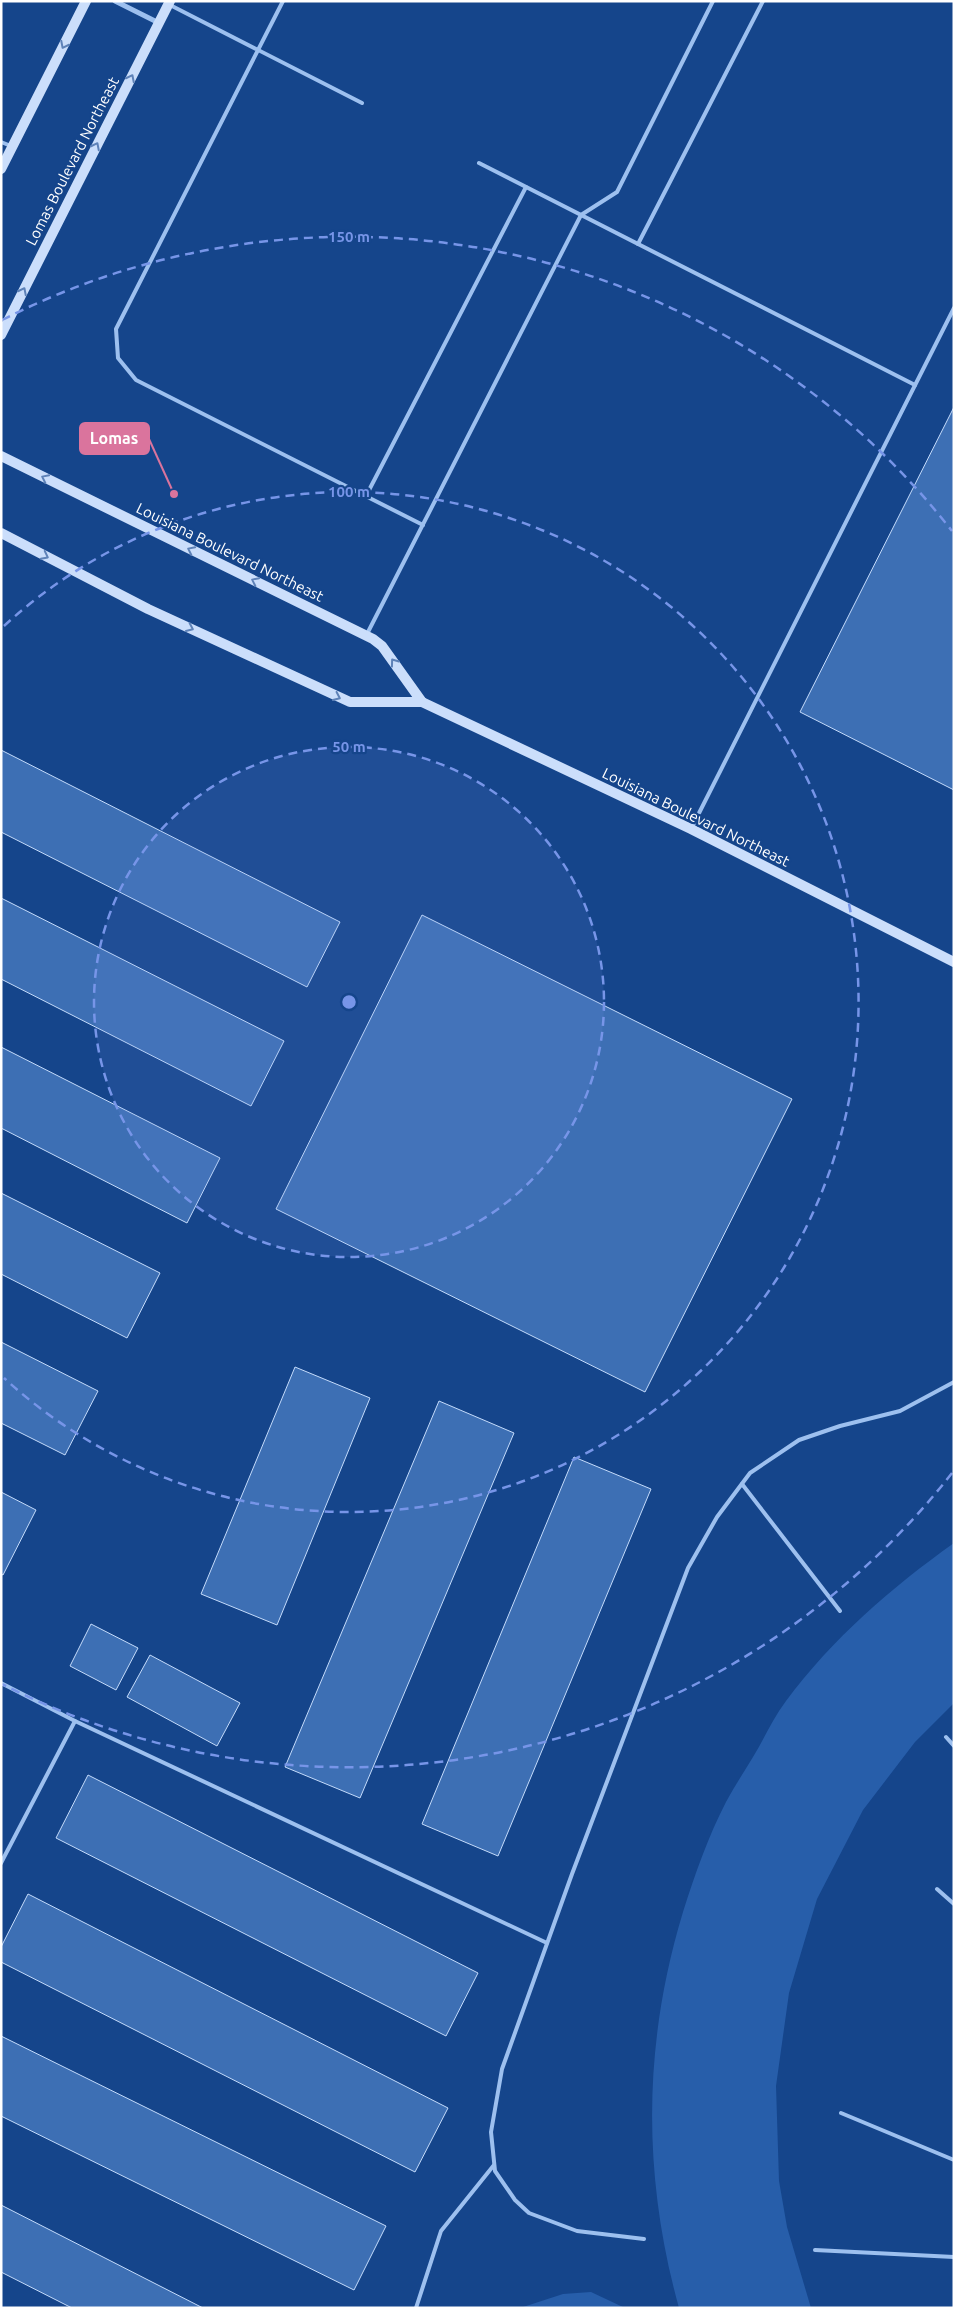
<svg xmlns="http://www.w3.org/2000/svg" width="955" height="2309" font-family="Ubuntu,sans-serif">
<rect width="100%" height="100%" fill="#15458b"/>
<!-- pitch -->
<g fill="#275eaa">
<path d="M954 1543V1703L915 1742 863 1810 817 1899 789 1993 776 2086 779 2181 787 2227 811 2308H679C642 2174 643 2044 683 1912 695 1874 708 1837 726 1802 734 1787 744 1772 753 1757 764 1739 773 1718 786 1701 832 1639 892 1587 954 1543Z"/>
<path d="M591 2292 625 2308H520L563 2294Z"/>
</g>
<!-- building -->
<g fill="#3d6fb4" stroke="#c4dbfb">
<path d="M954 407V790L800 712Z"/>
<path d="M1 750 340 922 307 987 1 832Z"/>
<path d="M1 898 284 1041 251 1106 1 979Z"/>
<path d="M422 915 792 1099 645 1392 276 1209Z"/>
<path d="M1 1047 220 1158 187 1223 1 1128Z"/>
<path d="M1 1193 160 1273 127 1338 1 1274Z"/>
<path d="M1 1342 98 1391 65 1455 1 1423Z"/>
<path d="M295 1367 370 1398 277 1625 201 1594Z"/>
<path d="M439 1401 514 1433 360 1798 285 1767Z"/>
<path d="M574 1457 651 1489 498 1856 422 1824Z"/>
<path d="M1 1492 36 1510 3 1575 1 1574Z"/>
<path d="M91 1624 138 1648 116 1690 70 1666Z"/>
<path d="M150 1655 240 1703 217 1746 127 1697Z"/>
<path d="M88 1775 478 1973 446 2036 56 1838Z"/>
<path d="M28 1894 448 2108 415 2172 1 1962V1947Z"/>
<path d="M1 2036 386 2226 354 2290 1 2116Z"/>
<path d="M1 2205 203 2308H72L1 2272Z"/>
</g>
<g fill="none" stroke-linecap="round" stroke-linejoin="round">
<!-- lane -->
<g stroke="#9dc0ef" stroke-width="4">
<path d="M283 1 116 329 118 358 136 380 423 525"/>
<path d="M170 5 362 103"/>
<path d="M1 142 11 146"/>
<path d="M479 163 915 385"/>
<path d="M638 244 763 1"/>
<path d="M366 496 526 187"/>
<path d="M367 634 581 215 617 192 713 1"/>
<path d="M692 827 954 308"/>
<path d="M742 1484 840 1611"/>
<path d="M1 1683 75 1721 547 1943"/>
<path d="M946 1737 954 1746"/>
<path d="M1 1863 75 1721"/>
<path d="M937 1889 954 1904"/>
<path d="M841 2113 954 2160"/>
<path d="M644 2239 577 2231 529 2213 515 2200 495 2171 491 2132 502 2069 572 1874 688 1568 717 1517 750 1473 799 1440 840 1426 900 1411 954 1382"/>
<path d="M815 2250 954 2257"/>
<path d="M416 2308 441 2231 494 2165"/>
</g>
<!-- street -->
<path stroke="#9dc0ef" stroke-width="5" d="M115 1 159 23"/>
<!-- secondary -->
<g stroke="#cbdefb" stroke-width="10">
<path d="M1 169 86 1"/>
<path d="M1 335 170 1"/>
<path d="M1 456 373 639 382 646 422 702"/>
<path d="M1 533 148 609 350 702H422L691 829 954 962"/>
</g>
</g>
<!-- one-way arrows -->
<defs><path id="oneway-chevron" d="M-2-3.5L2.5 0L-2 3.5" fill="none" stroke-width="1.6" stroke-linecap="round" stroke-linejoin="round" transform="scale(1.25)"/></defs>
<g stroke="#5e82b8">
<use href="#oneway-chevron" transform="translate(64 45) rotate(117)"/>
<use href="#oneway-chevron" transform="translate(131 78) rotate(-63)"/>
<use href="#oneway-chevron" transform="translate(96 146) rotate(-63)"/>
<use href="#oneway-chevron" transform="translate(23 291) rotate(-63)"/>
<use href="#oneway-chevron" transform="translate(45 478) rotate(-154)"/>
<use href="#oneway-chevron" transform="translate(191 550) rotate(-154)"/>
<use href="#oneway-chevron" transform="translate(45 556) rotate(27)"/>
<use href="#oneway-chevron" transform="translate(255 581) rotate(-154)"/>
<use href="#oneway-chevron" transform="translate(190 628) rotate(25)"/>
<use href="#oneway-chevron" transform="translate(394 662) rotate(-126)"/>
<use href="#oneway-chevron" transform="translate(337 697) rotate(25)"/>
</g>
<!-- distance rings -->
<circle cx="349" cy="1002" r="255" fill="#7795e8" fill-opacity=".12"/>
<g fill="none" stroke="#7795e8" stroke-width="2.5" stroke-dasharray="9 6">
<circle cx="349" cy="1002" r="255"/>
<path d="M4 626A510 510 0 1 1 4 1378"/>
<path d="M952 1473A765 765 0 0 1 2 1684M2 320A765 765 0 0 1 952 531"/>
</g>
<g text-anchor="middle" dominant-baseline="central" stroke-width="4.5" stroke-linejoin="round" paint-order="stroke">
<!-- street labels -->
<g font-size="15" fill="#fff" stroke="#15458b">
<text transform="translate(72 161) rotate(-63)">Lomas Boulevard Northeast</text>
<text transform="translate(230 552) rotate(26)">Louisiana Boulevard Northeast</text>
<text transform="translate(696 817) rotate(26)">Louisiana Boulevard Northeast</text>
</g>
</g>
<circle cx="349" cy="1002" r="8" fill="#7795e8" stroke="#15458b" stroke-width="2.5"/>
<g font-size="15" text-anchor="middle" font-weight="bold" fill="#7795e8" stroke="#15458b" stroke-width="4.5" stroke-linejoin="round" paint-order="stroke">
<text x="349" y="242">150 m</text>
<text x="349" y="497">100 m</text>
<text x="349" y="752">50 m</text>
</g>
<!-- callouts -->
<path fill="none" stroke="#da749d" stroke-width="2" d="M174 494L149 439"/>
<circle fill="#da749d" stroke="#15458b" stroke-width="2" cx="174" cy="494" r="5"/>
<rect fill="#da749d" stroke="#da749d" stroke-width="2" x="80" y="423" width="69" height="31" rx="5"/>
<g font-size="16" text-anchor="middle" font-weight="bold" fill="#fff">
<text x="114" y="444">Lomas</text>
</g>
<!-- border -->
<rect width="955" height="2309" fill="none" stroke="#ffffff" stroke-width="5"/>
</svg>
